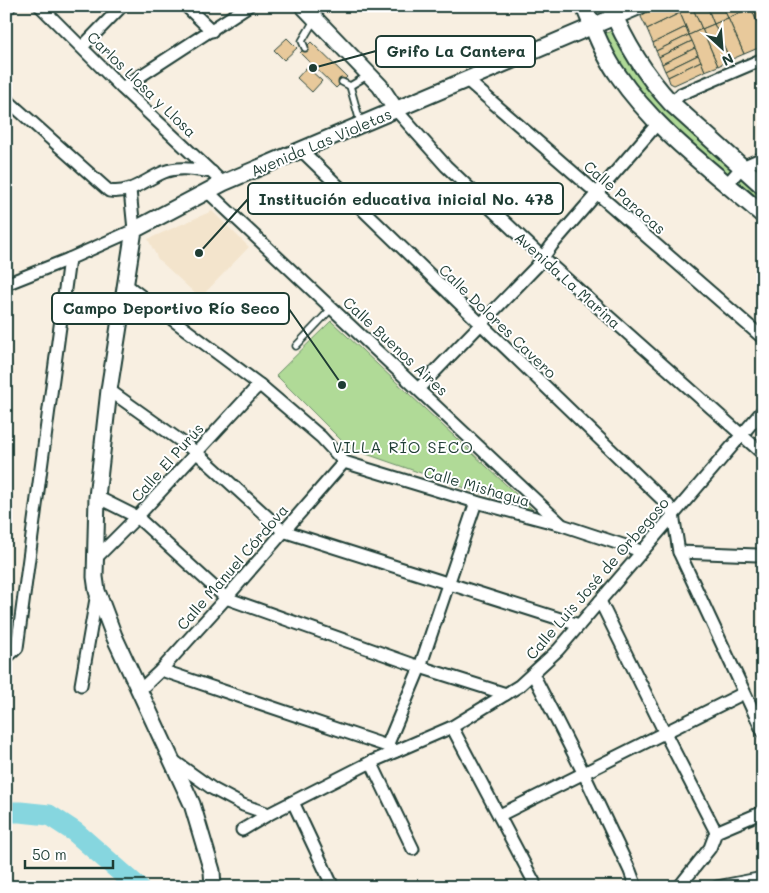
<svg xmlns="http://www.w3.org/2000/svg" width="769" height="893" font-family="Mali,sans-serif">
<rect width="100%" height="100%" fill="#f8efe1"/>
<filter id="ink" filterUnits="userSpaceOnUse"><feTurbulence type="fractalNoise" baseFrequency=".02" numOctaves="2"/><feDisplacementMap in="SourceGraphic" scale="10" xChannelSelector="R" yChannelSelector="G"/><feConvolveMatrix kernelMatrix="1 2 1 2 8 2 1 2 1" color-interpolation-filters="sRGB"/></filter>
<g filter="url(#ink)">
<!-- built -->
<path fill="#f3e4cc" d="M212 211 249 247 200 298 158 259 148 239Z"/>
<!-- green -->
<g fill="#b0da97" stroke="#688c66">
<path d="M614 30 763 192V208L662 120 640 95 601 35Z"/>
<path d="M331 321 533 510 441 480 349 448 276 375Z"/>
</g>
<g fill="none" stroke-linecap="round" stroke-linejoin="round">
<!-- river -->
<path stroke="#86d6df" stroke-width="21" d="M6 812H20L49 815 75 832 138 887"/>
</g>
<!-- building -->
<g fill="#e8c99b" stroke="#1f3d34">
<path d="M659 6H677L680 13 647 29 641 17 643 13Z"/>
<path d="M677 6H692L702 29 689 35Z"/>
<path d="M692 6H707L714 24 702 29Z"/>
<path d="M707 6H723L728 18 714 24Z"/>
<path d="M723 6H737L740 13 728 18Z"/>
<path d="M737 6H750L751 8 740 13Z"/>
<path d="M755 6H763V36L751 8Z"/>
<path d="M751 8 763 36V46L744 54 728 18Z"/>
<path d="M680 13 686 27 653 43 647 29Z"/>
<path d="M728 18 744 54 730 60 714 24Z"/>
<path d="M714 24 730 60 718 66 702 29Z"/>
<path d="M686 27 689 35 656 51 653 43Z"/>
<path d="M702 29 718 66 705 71 689 35Z"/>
<path d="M689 35 692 41 659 57 656 51Z"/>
<path d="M287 38 297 48 284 60 274 50Z"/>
<path d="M692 41 695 48 662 64 659 57Z"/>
<path d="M311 42 347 77 336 88 300 53Z"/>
<path d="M695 48 698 55 665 71 662 64Z"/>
<path d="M698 55 701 61 668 77 665 71Z"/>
<path d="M701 61 705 71 674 85 670 83 668 77Z"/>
<path d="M307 67 322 81 312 92 297 78Z"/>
</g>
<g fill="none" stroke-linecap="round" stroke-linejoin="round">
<defs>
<g id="service">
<path d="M305 48 302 41 315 19"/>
<path d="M342 82 350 86 367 76"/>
<path d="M350 86 361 125"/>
<path d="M296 346 332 308"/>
</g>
<g id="minor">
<path d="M40 6 122 88 223 183"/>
<path d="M186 6 212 31"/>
<path d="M6 10 10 6"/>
<path d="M82 47 122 6"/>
<path d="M467 80 763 338"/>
<path d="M122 88 248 6"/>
<path d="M6 99 109 191C130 195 146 179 164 172 180 166 196 170 212 172"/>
<path d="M671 103 681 94 763 59"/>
<path d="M396 110 446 166 543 258 763 454"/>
<path d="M301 150 668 505 673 514 679 552 763 732"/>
<path d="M727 184 742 167 763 158"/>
<path d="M207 191 561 524"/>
<path d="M6 284 69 259 134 230 130 190"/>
<path d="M125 284 260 385 321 437 344 462 476 502 562 525 641 551"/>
<path d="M419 388 536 267 552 245 658 123"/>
<path d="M109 390 196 452 283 531 579 625"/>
<path d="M97 497 137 517 226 598 420 667 506 694"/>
<path d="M679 552 757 555 763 557"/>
<path d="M95 559 137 517 254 390 260 385"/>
<path d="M600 601 665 733 716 832 710 848 679 887"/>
<path d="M6 658 17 648 69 259"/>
<path d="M161 670 387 746"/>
<path d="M533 674 584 774 630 871 636 887"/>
<path d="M81 685 97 593"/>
<path d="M140 690 161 670 226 598 344 462"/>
<path d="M452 727 534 882"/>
<path d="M396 751 387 746 420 667 476 502"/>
<path d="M171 759 213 789 243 805 269 814"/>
<path d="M371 762 413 849"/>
<path d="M293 802 333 887"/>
<path d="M500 815 744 693"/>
<path d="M242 830 269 814 371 762 452 727 519 686 558 650 763 410"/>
<path d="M716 832 763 812"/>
<path d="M717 887 763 878"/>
</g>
<g id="tertiary">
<path d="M303 6 380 86 396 110"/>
<path d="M213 887 212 871 192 804 114 636 97 591 95 577 97 497 109 390 134 230 223 183 640 6"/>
</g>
<g id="secondary">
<path d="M584 6C594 29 603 54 618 75 655 130 713 171 763 215"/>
<path d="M610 6C625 42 644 74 671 103L763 186"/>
</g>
</defs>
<!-- service casing -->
<use href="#service" stroke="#1f3d34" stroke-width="9"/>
<!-- minor casing -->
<use href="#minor" stroke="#1f3d34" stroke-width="15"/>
<!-- tertiary casing -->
<use href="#tertiary" stroke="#1f3d34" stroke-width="19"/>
<!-- secondary casing -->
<use href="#secondary" stroke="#1f3d34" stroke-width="20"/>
<!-- service -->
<use href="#service" stroke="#fff" stroke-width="5.5"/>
<!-- minor -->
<use href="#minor" stroke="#fff" stroke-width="11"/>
<!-- tertiary -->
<use href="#tertiary" stroke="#fff" stroke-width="15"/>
<!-- secondary -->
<use href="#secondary" stroke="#fff" stroke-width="16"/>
</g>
</g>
<g text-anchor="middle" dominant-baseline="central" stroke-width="4" stroke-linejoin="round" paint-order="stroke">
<!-- street labels -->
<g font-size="15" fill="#1f3d34" stroke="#fff">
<text transform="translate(142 84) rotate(44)">Carlos Llosa y Llosa</text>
<text transform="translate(321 142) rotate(-23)">Avenida Las Violetas</text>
<text transform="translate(625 197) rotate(41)">Calle Paracas</text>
<text transform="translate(568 280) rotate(42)">Avenida La Marina</text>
<text transform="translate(498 321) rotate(44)">Calle Dolores Cavero</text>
<text transform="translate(396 346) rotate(43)">Calle Buenos Aires</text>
<text transform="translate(167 462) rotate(-48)">Calle El Purús</text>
<text transform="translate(477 486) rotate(16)">Calle Mishagua</text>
<text transform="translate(232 567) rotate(-49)">Calle Manuel Córdova</text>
<text transform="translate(597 578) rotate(-49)">Calle Luis José de Orbegoso</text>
</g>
<!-- neighbourhood labels -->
<g font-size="16" letter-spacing="1" fill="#1f3d34" stroke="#fff">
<text x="403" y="446">VILLA RÍO SECO</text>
</g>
</g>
<!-- callouts -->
<path fill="none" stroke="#1f3d34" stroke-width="2" d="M313 68L376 51M199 253L248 199M342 385L289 309"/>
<g fill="#1f3d34" stroke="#fff" stroke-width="2">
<circle cx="313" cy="68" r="5"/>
<circle cx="199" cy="253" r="5"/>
<circle cx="342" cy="385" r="5"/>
</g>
<g fill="#fff" stroke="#1f3d34" stroke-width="2">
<rect x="376" y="36" width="159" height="31" rx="5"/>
<rect x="248" y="183" width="315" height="31" rx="5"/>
<rect x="52" y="293" width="237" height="31" rx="5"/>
</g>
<g font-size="16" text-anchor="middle" font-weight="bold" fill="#1f3d34">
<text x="456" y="57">Grifo La Cantera</text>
<text x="406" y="205">Institución educativa inicial No. 478</text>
<text x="171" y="314">Campo Deportivo Río Seco</text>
</g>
<!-- margin -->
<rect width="769" height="893" fill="none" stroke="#fff" stroke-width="25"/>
<rect x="12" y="12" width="744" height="868" fill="none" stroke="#1f3d34" stroke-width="2" filter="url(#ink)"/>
<!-- north arrow -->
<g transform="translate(722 48) rotate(154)" stroke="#ffffff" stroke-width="4" paint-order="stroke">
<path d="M0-4L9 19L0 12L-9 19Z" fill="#1f3d34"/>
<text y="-8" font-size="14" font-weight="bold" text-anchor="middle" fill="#1f3d34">N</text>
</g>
<!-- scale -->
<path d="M25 860v8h88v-8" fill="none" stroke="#1f3d34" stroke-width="2.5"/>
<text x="32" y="860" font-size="15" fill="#1f3d34" stroke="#ffffff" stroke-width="4" paint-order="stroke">50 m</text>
</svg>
